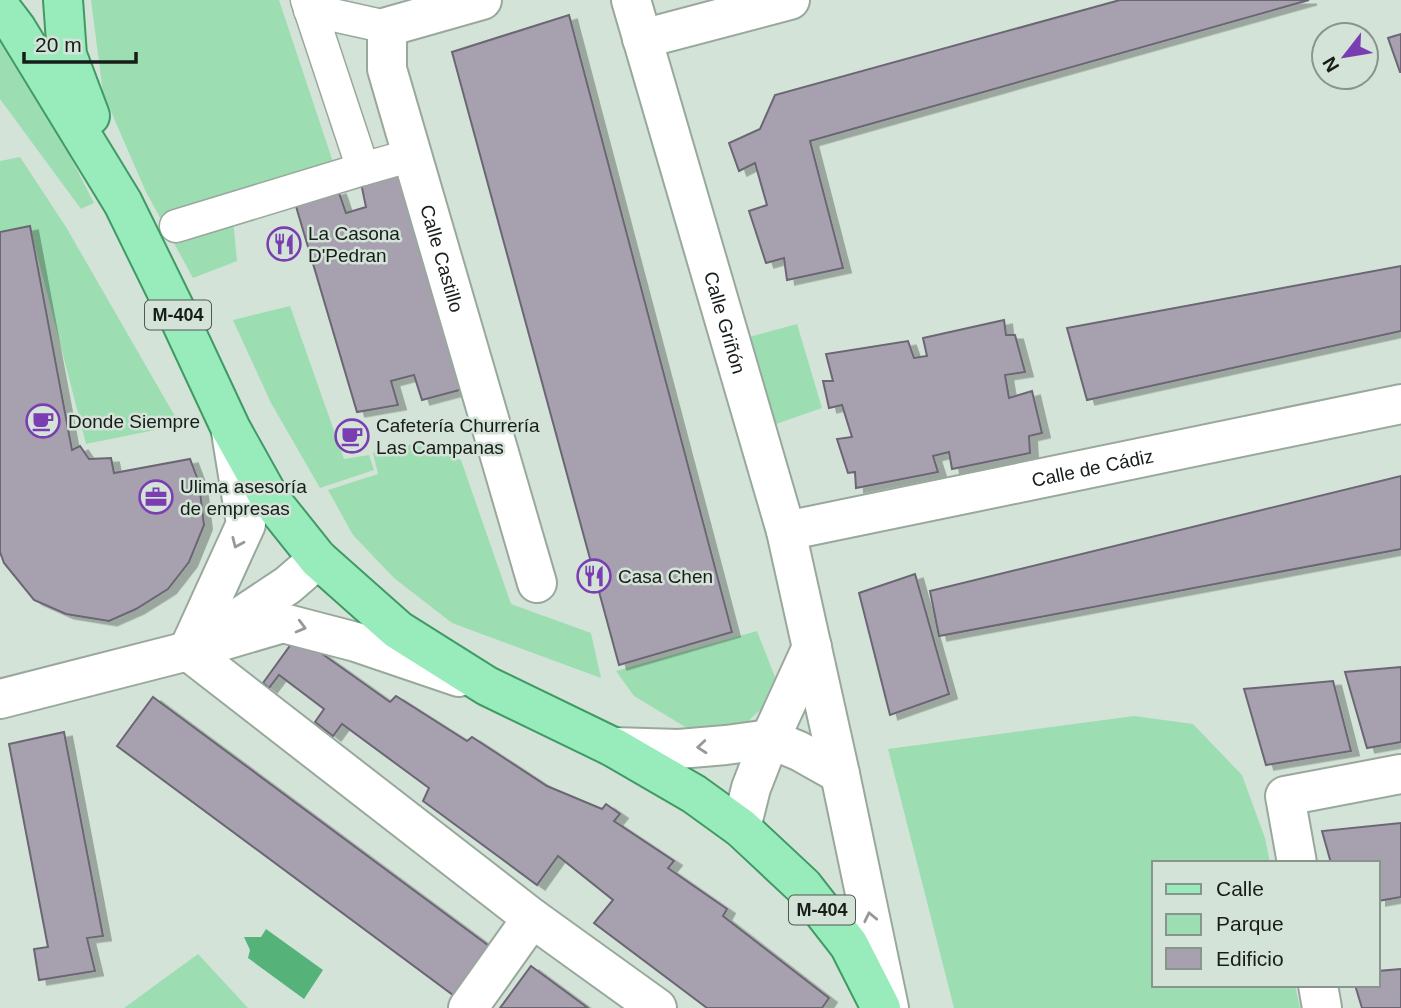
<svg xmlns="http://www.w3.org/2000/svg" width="1401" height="1008" font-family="Arial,sans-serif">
<defs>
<filter id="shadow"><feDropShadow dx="8" dy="4.5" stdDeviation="0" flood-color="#0004"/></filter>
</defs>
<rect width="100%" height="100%" fill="#d4e3d8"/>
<!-- green -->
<g fill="#9dddb2">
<path d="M91 0H279L337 174 232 208 237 261 193 278 146 192 103 93Z"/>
<path d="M0 37 35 88 94 203 81 209 0 99Z"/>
<path d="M20 157 66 227 180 425 86 444 30 227 0 232V161Z"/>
<path d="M290 306 344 459 369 455 374 470 320 488 271 403 233 320Z"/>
<path d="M797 324 822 408 776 424 749 337Z"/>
<path d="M413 444 461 460 511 604 591 633 601 678 452 623 394 578 353 535 328 490 378 474 373 453Z"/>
<path d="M757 631 775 677 761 709 741 728 692 731 634 696 616 671Z"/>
<path d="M1134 716 1193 724 1242 775 1265 838 1270 863H1154V985H1295L1300 1008H954L888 749Z"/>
<path d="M198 954 248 1008H124Z"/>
</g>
<!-- water -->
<path fill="#55b379" d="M266 929 323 970 304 999 248 958 250 950 244 937H261Z"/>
<!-- building -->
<g fill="#a7a0af" stroke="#6b6673" stroke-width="2" filter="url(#shadow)">
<path d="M1120 0H1309L810 141 843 268 787 280 784 258 766 263 749 211 767 205 755 163 739 171 729 143 760 129 775 95Z"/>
<path d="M569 15 732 632 619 665 452 52Z"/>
<path d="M1401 34V72H1400L1388 38Z"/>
<path d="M398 174 467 388 422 400 414 375 391 381 398 405 357 412 295 203 338 190 346 213 366 207 361 183Z"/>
<path d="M30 226 72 450 80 446 89 459 111 458 114 473 190 459 199 483 204 525 189 562 168 589 136 609 109 621 66 614 34 600 4 563 0 552V232Z"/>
<path d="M1401 266V331L1087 400 1067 328Z"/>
<path d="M1004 320 1006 335H1015L1025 372 1005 375 1009 398 1032 391 1042 433 1029 436 1030 453 952 469 949 452 933 456 938 472 856 488 855 472 848 473 837 439 852 437 842 405 829 408 823 381H833L826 354 908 341 914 358 927 356 923 338Z"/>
<path d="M1401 476V549L939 636 930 591Z"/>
<path d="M915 574 949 694 890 715 859 593Z"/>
<path d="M297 636 390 702 396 696 467 741 472 737 547 786 602 809 606 804 620 814 614 821 674 861 668 868 727 909 723 916 829 998 822 1008H707L594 923 613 900 558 856 537 885 423 801 429 788 342 724 333 736 315 722 324 709 279 675 269 688 263 683Z"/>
<path d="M1401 667V742L1367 748 1345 672Z"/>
<path d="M1333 681 1351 751 1266 765 1244 689Z"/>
<path d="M153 697 489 946 453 995 117 746Z"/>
<path d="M64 732 103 936 87 938 95 971 39 980 34 949 48 947 9 744Z"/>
<path d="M1401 823V897L1378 901V863H1331L1322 831Z"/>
<path d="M531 966 588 1008H500Z"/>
<path d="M1401 969V1008H1362L1355 985H1378V971Z"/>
</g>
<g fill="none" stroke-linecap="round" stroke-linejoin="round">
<defs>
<g id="pedestrian">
<path d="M307 0 363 169 412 155"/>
<path d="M310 10 387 27"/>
<path d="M176 226 363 169"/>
</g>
<g id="minor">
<path id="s1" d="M482 0 387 27V69L537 583"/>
<path id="s2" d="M631 0 786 531 840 774 889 1008"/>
<path d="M642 39 790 0"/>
<path id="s3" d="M786 531 1401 404"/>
<path d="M222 629 288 585 318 559"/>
<path d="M188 651 532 918 657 1008"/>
<path d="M188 651 246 524 231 432"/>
<path d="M0 699 188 651 283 623 356 642 459 677"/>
<path d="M613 747 679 749 726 745 770 739 799 751 840 774"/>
<path d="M741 828 751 788 770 739 812 647"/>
<path d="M1297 863 1285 796 1401 774"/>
<path d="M1318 985 1322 1008"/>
<path d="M468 1008 532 918"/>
</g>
<g id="primary">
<path d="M63 0 67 55 90 116"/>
<path d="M0 7 16 28 123 203 175 309 231 429 270 499 318 559 398 630 487 686 613 747 694 794 741 828 803 886 849 945 881 1008"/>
</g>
</defs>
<!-- pedestrian casing -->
<use href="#pedestrian" stroke="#99a89d" stroke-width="35"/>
<!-- minor casing -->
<use href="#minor" stroke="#99a89d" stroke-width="42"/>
<!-- primary casing -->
<use href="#primary" stroke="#3f9a64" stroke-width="42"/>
<!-- pedestrian -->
<use href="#pedestrian" stroke="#fff" stroke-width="32"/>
<!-- minor -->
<use href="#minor" stroke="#fff" stroke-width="38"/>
<!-- primary -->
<use href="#primary" stroke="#98ebbb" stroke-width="38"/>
</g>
<!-- one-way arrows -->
<defs><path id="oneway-chevron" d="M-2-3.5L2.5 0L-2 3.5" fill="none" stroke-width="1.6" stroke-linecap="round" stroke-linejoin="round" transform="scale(1.75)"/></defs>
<g stroke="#979998">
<use href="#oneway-chevron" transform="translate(237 543) rotate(114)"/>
<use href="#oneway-chevron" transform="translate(301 627) rotate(15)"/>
<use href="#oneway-chevron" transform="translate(702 747) rotate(175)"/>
<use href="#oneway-chevron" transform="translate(870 917) rotate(-102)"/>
</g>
<!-- icons -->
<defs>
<symbol id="restaurant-ring" viewBox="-11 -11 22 22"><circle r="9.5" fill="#d4e3d8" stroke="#7b3db2" stroke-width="1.5"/><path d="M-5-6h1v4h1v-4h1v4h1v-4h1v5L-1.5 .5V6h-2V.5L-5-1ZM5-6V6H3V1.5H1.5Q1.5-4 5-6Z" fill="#7b3db2"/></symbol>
<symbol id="cafe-ring" viewBox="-11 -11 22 22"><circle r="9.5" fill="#d4e3d8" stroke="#7b3db2" stroke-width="1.5"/><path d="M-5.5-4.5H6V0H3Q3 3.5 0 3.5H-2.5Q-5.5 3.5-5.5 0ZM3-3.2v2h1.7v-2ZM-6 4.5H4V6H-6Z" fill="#7b3db2"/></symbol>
<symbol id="office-ring" viewBox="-11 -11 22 22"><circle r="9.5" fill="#d4e3d8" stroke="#7b3db2" stroke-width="1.5"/><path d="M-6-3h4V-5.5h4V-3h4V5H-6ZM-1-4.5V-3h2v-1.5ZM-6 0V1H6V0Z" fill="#7b3db2"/></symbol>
</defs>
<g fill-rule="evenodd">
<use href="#restaurant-ring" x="265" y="225" width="38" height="38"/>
<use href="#cafe-ring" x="24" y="402" width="38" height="38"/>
<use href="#cafe-ring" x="333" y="417" width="38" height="38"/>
<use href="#office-ring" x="137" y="478" width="38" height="38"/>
<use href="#restaurant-ring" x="575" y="557" width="38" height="38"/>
</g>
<g text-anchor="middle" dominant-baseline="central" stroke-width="5" stroke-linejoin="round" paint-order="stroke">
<!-- shield labels -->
<g fill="#d4e3d8" stroke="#505852" stroke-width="2">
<rect x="145" y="300.5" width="66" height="29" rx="5"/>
<rect x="789" y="895.5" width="66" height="29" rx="5"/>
</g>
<g font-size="18" font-weight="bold" fill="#171d19">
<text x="178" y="315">M-404</text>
<text x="822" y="910">M-404</text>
</g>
<!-- poi labels -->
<g font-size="19" fill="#171d19" stroke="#d4e3d8" text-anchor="start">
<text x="308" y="233">La Casona<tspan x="308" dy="22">D'Pedran</tspan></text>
<text x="68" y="421">Donde Siempre</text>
<text x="376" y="425">Cafetería Churrería<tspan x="376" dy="22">Las Campanas</tspan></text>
<text x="180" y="486">Ulima asesoría<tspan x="180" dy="22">de empresas</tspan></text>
<text x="618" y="576">Casa Chen</text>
</g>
<!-- street labels -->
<g font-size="19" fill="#171d19" stroke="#d4e3d8">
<text stroke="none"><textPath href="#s1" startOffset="338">Calle Castillo</textPath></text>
<text stroke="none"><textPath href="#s2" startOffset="336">Calle Griñón</textPath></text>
<text stroke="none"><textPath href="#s3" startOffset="313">Calle de Cádiz</textPath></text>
</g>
</g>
<!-- legend -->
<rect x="1152" y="861" width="228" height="126" fill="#d4e3d8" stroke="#88948c" stroke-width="2"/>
<rect x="1166" y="884" width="35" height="10" fill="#98ebbb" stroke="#88948c" stroke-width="2"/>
<text x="1216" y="896" font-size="21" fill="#171d19">Calle</text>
<rect x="1166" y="914" width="35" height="21" fill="#9dddb2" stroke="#88948c" stroke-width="2"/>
<text x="1216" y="931" font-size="21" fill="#171d19">Parque</text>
<rect x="1166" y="948" width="35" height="21" fill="#a7a0af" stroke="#88948c" stroke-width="2"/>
<text x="1216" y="966" font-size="21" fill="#171d19">Edificio</text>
<!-- north arrow -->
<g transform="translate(1345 56) rotate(239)"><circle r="33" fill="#d4e3d8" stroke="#88948c" stroke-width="2"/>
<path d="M0-5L12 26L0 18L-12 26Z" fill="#7b3db2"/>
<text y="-10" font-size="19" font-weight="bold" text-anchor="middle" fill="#171d19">N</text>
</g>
<!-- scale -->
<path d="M24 52v10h112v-10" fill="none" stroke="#171d19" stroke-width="3.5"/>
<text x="35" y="52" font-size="21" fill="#171d19" stroke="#d4e3d8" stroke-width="5" paint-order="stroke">20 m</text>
</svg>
